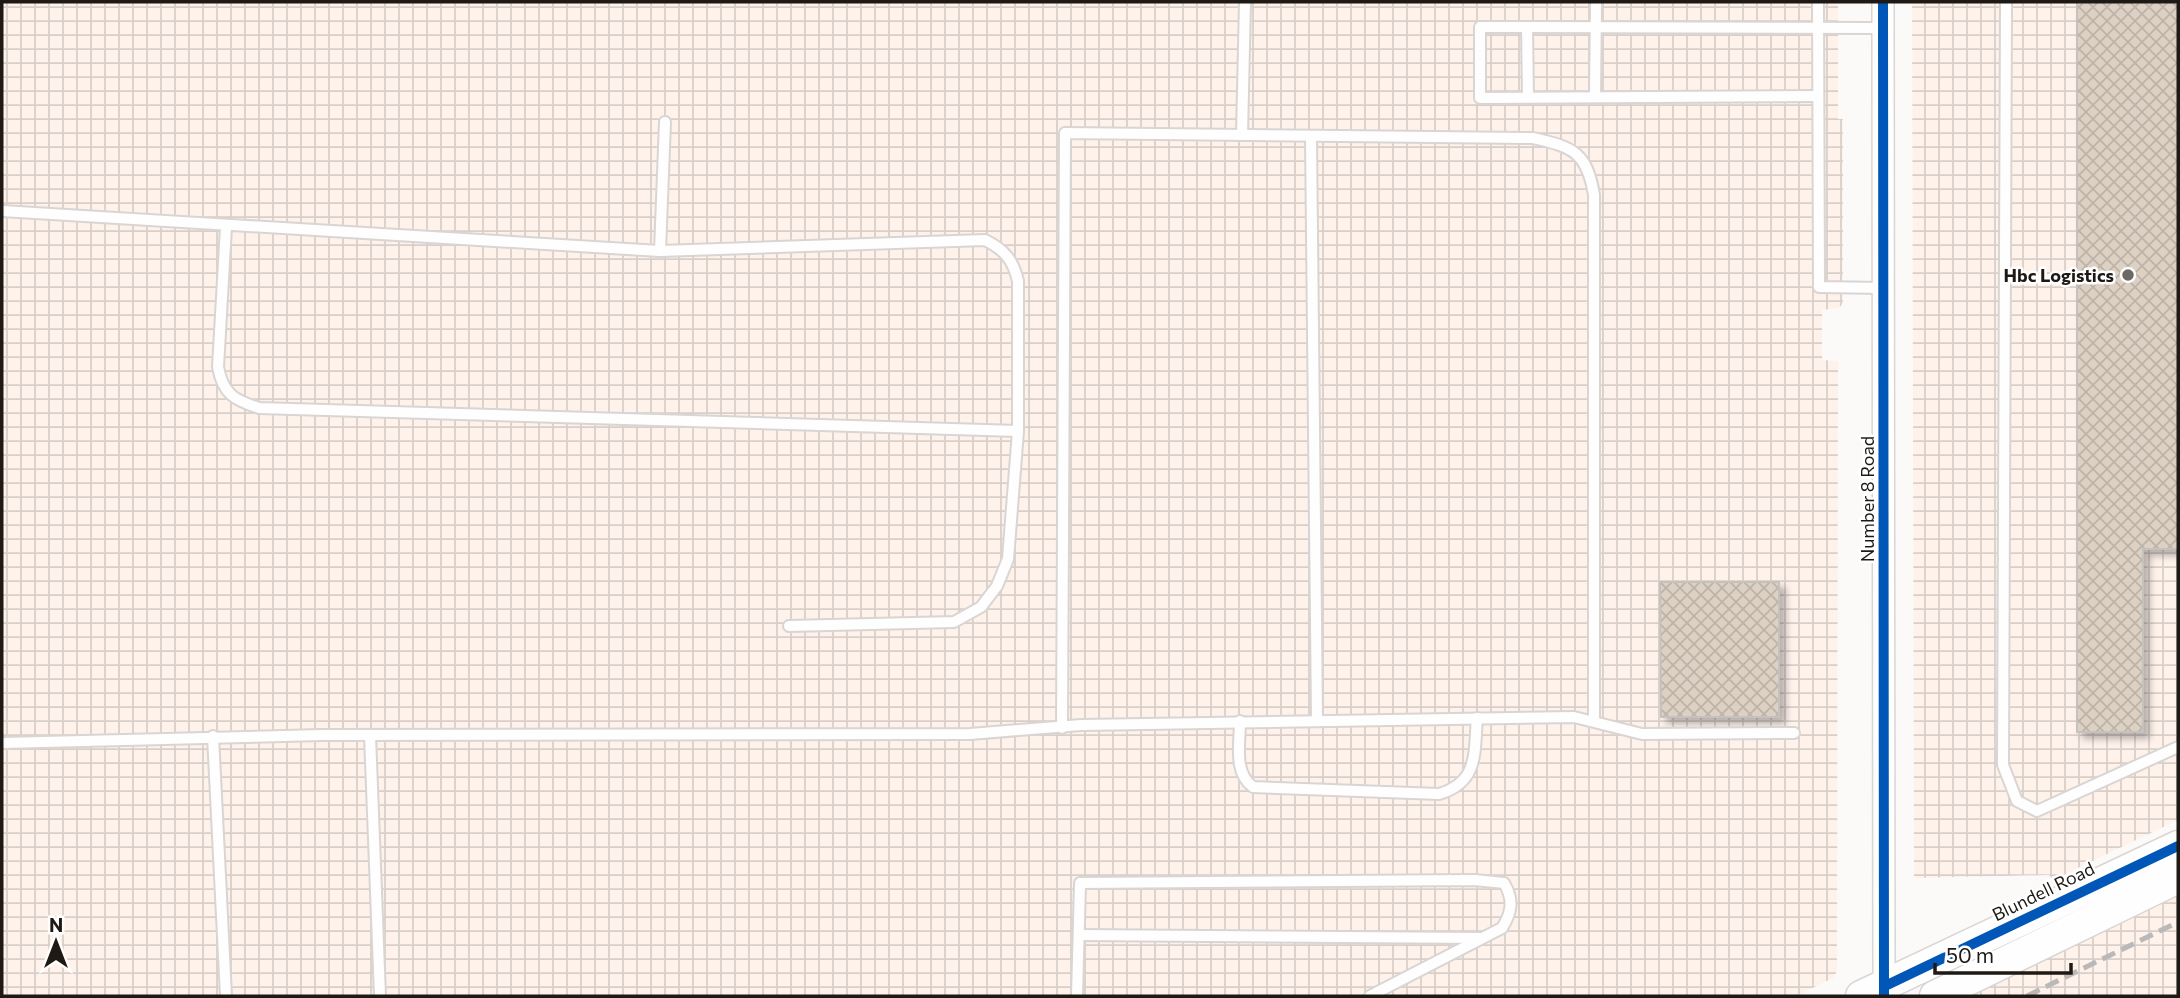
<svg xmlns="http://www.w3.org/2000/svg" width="2180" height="998" font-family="Commissioner,sans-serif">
<defs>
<pattern id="industrial-grid" width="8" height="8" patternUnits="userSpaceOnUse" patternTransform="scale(1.75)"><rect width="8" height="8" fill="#fef2eb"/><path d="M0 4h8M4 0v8" fill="none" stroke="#d9cfc9"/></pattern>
<pattern id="building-cross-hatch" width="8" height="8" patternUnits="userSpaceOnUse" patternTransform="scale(1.75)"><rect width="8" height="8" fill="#ddd1c4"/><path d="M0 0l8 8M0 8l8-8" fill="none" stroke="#bdb3a8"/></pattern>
<filter id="shadow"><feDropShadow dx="6" dy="6" stdDeviation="3.5" flood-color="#0004"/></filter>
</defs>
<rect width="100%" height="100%" fill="#fcfaf9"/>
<!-- industrial -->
<g fill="url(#industrial-grid)">
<path d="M2 2H1838V119H1843V303L1839 308 1822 310V360L1838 361 1837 971 1833 978 1796 996H2Z"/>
<path d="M1912 2H2178V820L2053 880 2049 875 1914 878Z"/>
<path d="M2178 891V996H1960Z"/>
</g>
<!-- building -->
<g fill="url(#building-cross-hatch)" stroke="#c4c1be" stroke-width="2" filter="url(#shadow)">
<path d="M2077 2H2178V549H2143V732H2077Z"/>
<path d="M1660 582H1779V717H1661Z"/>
</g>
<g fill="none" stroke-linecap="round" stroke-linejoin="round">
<defs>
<g id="lane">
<path d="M1818 2 1819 287 1884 288"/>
<path d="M2006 2 2003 765 2017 801 2037 811 2178 747"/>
<path d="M1527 28 1528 97"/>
<path d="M1818 96 1480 98V27L1883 28"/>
<path d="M1595 97 1596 2"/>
<path d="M1242 135 1245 2"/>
<path d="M1311 136 1317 719"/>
<path d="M2 211 660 251 985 240C1005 250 1013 260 1018 281V431L259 408C234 400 223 394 218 367L226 227"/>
<path d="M660 251 665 122"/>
<path d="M789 626 954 622 981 607 997 586 1008 559 1018 431"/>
<path d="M1240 721C1240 744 1233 772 1253 787L1439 794C1479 782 1474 753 1477 718"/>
<path d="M1062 728 1065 133 1533 138C1574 147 1587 153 1594 195V721"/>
<path d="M370 735 380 996"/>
<path d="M213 736 226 996"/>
<path d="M2 743 322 735 970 734 1081 725 1574 717 1642 734 1794 733"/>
<path d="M1079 935 1482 938"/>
<path d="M1077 996 1080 883 1475 880 1504 883C1514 900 1512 912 1502 928L1370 996"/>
</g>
<path id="street" d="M1883 2 1884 996"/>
<g id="secondary">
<path d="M1861 996 2178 846"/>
<path d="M1935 996 2178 878"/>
</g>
</defs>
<!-- lane casing -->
<use href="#lane" stroke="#d9d5d3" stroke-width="14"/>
<!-- street casing -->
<use href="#street" stroke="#d9d5d3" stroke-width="24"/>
<!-- secondary casing -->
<use href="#secondary" stroke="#d9d5d3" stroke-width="33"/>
<!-- lane -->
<use href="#lane" stroke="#fffefe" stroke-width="10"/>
<!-- street -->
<use href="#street" stroke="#fffefe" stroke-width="21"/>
<!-- secondary -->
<use href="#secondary" stroke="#fffefe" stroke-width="30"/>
<!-- rail -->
<path stroke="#bab9b8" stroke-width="5" stroke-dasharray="14 7" stroke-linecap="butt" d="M2027 996 2178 922"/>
<defs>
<g id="cycleway">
<path d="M1883 2 1884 996"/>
<path d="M1885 986 2178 846"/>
</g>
</defs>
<!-- cycleway casing -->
<use href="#cycleway" stroke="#fff" stroke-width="15"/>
<!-- cycleway -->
<use href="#cycleway" stroke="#0057b8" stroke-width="10"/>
</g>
<!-- markers -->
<circle fill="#6c6864" stroke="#fff" stroke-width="2.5" cx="2128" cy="275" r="7"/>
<g text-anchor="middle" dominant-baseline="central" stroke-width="5" stroke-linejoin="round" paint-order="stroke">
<!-- poi labels -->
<g font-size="18" font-weight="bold" fill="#1e1914" stroke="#fff" text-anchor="end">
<text x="2114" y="275">Hbc Logistics</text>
</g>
<!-- street labels -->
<g font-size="18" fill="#1e1914" stroke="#fff">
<text transform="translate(1867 499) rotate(-90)">Number 8 Road</text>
<text transform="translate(2043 891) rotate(-26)">Blundell Road</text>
</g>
</g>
<!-- border -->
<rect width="2180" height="998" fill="none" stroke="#1e1914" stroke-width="7"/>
<!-- north arrow -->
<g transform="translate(56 942)" stroke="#ffffff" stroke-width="5" paint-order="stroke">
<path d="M0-5L12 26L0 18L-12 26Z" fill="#1e1914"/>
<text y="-10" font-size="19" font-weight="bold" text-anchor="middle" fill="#1e1914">N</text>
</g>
<!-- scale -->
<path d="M1935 963v10h136v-10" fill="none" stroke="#1e1914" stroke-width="3.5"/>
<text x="1946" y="963" font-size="21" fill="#1e1914" stroke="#ffffff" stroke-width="5" paint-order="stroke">50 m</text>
</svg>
